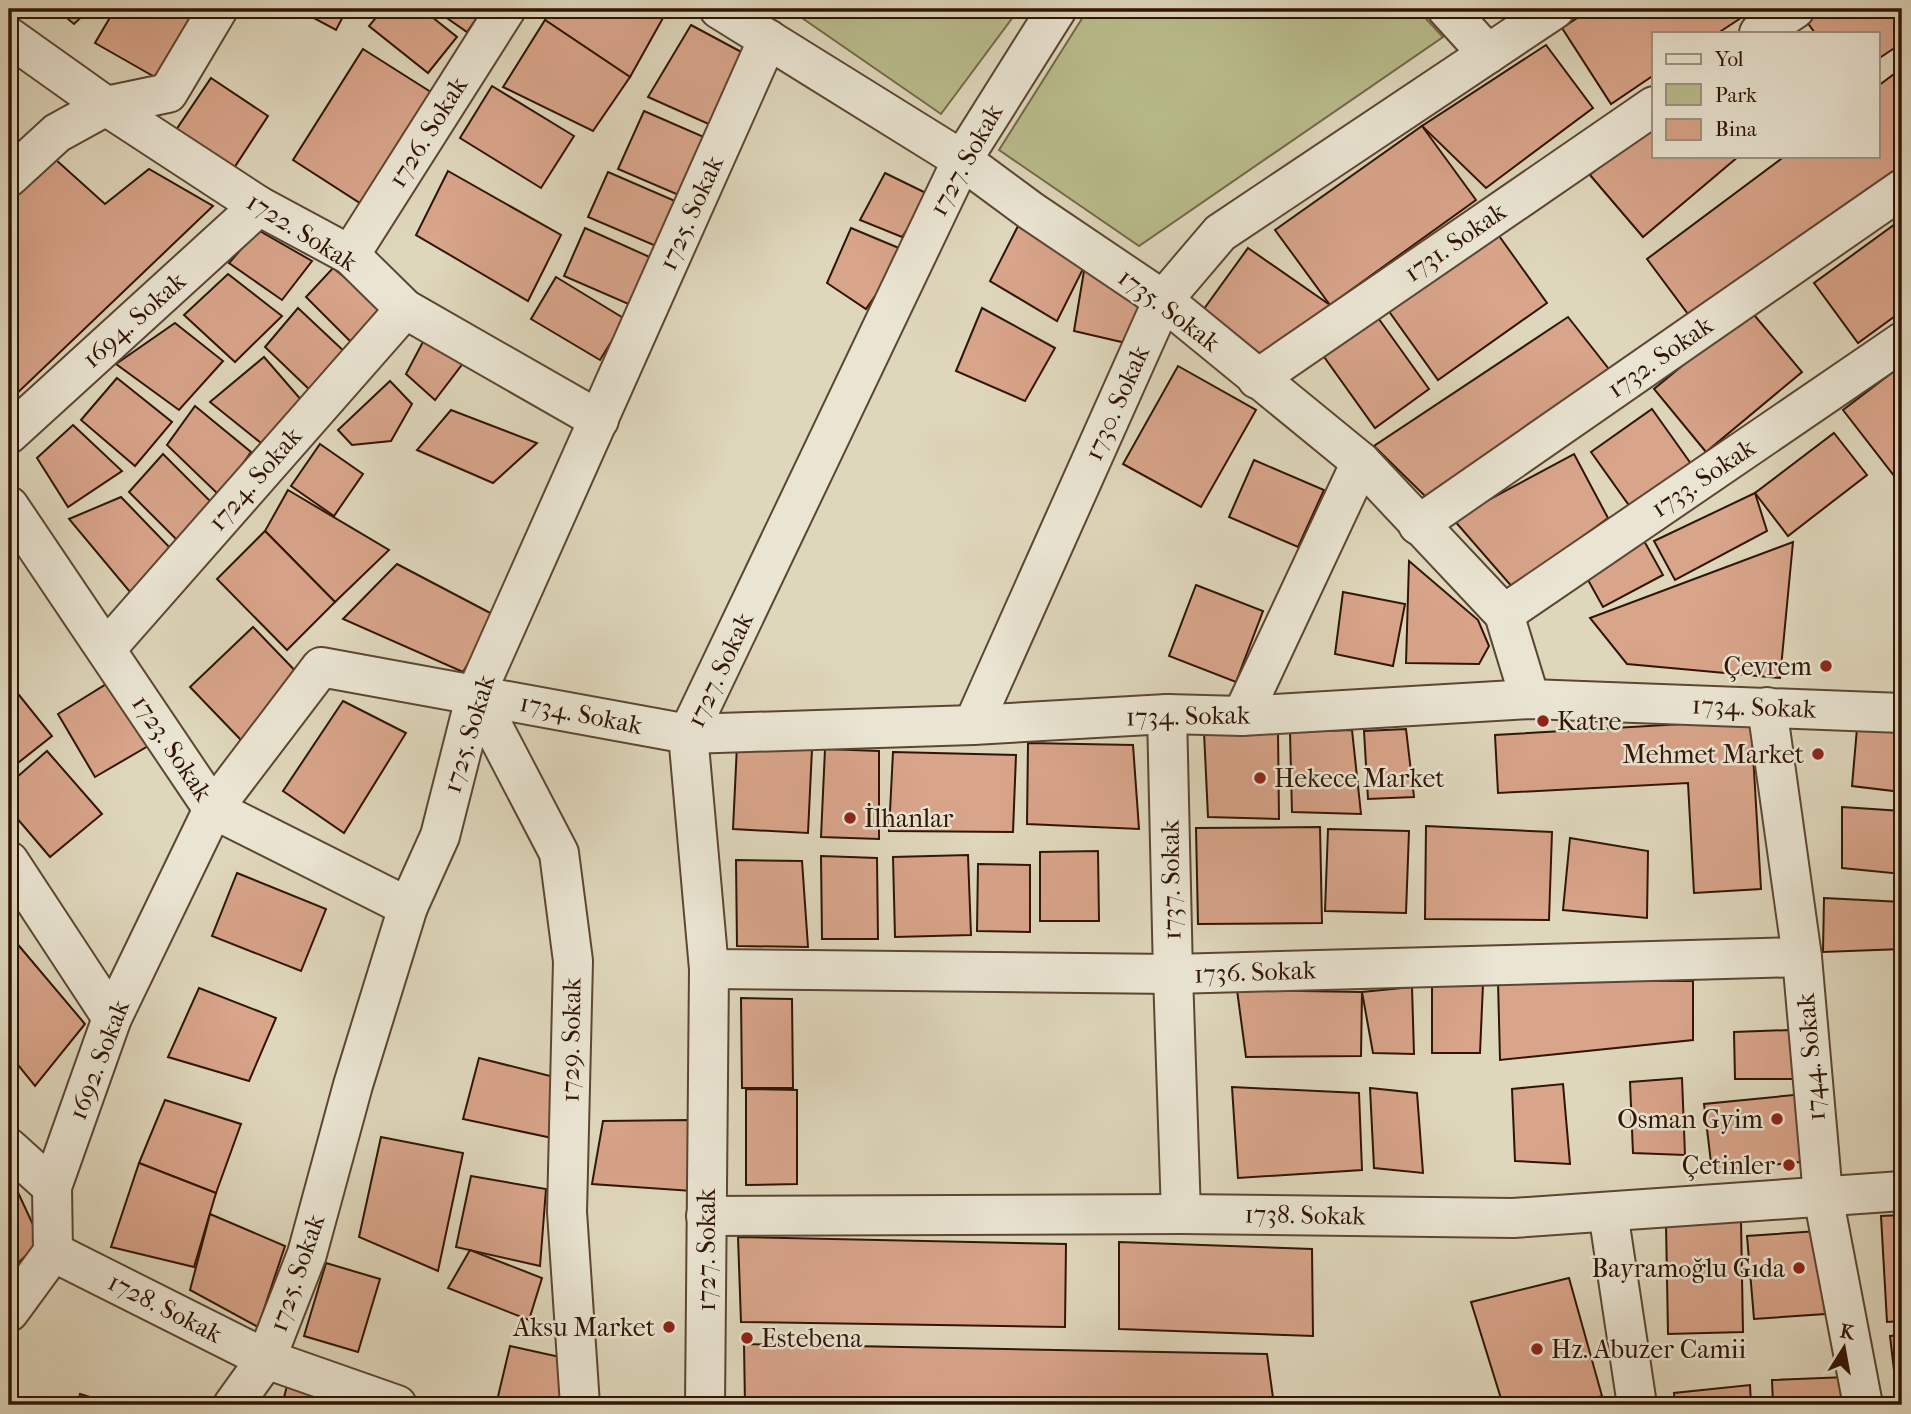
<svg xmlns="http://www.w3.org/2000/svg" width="1911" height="1414" font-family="'IM FELL French Canon',serif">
<rect width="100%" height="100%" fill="#dfd7bc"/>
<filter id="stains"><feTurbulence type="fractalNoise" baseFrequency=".00286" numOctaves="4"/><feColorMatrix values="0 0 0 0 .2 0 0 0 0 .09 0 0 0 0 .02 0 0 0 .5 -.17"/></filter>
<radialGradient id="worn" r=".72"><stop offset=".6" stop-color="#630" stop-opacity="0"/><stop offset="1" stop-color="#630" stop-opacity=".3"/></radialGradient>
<!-- green -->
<g fill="#b9bc8c" stroke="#756848" stroke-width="2">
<path d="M789 9H1019L941 114Z"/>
<path d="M1088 9H1417L1443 37 1139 246 999 150Z"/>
</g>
<!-- building -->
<g fill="#d8a48a" stroke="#311504" stroke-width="2">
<path d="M56 9H90L74 24Z"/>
<path d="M115 9H196L199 11 160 80 95 43Z"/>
<path d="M297 9H347L336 30Z"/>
<path d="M383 9H422L457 37 428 73 369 26Z"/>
<path d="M434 9H483L467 32Z"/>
<path d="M551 9H668L630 77 545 20Z"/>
<path d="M1591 9H1744L1747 14 1718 33H1654V75L1611 104 1562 28Z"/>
<path d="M1818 9H1902V43L1878 59V33H1815L1804 18Z"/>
<path d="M545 20 630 77 593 131 503 87Z"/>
<path d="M691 25 747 55 713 126 648 97Z"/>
<path d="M1546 45 1593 108 1486 188 1422 126Z"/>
<path d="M363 49 434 94 363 205 293 160Z"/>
<path d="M1902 68V171L1697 326 1647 259 1785 156H1878V86Z"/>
<path d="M211 78 268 116 234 168 176 130Z"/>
<path d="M492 86 574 136 541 188 460 138Z"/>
<path d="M644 111 713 141 688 199 618 169Z"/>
<path d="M1654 121V156H1739L1643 237 1590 175Z"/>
<path d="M1422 126 1476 200 1330 305 1275 230Z"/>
<path d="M55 159 105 204 149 169 213 206 9 401V201Z"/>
<path d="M448 171 561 235 528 301 416 235Z"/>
<path d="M608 172 682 204 663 249 588 217Z"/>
<path d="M885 173 930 195 902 237 860 220Z"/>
<path d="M1902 219V311L1858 343 1814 283Z"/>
<path d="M1018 226 1085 265 1057 321 990 281Z"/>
<path d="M585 228 654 259 633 306 564 276Z"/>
<path d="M851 228 906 251 866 309 827 283Z"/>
<path d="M258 230 312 261 282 300 229 263Z"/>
<path d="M1497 233 1547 303 1438 380 1388 310Z"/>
<path d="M1248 248 1330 305 1261 356 1201 313Z"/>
<path d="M1085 265 1143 304 1126 343 1074 331Z"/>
<path d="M333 268 388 312 357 348 306 297Z"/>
<path d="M228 274 282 316 235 362 184 315Z"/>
<path d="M556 277 625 319 600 360 531 319Z"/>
<path d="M298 308 347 354 312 392 265 347Z"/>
<path d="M982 308 1055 348 1025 401 956 371Z"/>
<path d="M1750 310 1802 372 1706 452 1654 389Z"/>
<path d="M1376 315 1429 389 1375 428 1322 354Z"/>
<path d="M1568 317 1612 373 1429 500 1374 446Z"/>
<path d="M175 323 223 361 179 410 116 364Z"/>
<path d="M425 338 467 358 435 400 406 374Z"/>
<path d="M264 357 303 402 261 443 210 402Z"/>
<path d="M1902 365V486L1843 410Z"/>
<path d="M1178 366 1256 410 1201 507 1123 464Z"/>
<path d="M117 378 172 422 135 466 81 420Z"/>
<path d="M390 381 412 404 391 441 352 445 338 430Z"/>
<path d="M195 406 251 452 220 496 167 445Z"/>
<path d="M1652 409 1694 468 1633 511 1591 452Z"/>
<path d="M451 410 537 443 493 483 417 450Z"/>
<path d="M73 425 122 471 68 507 37 458Z"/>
<path d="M1834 433 1867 475 1788 536 1755 493Z"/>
<path d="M320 444 363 474 334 516 291 486Z"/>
<path d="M163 454 214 505 182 545 129 492Z"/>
<path d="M1574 454 1608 518 1513 588 1453 519Z"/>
<path d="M1254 460 1324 490 1298 547 1229 517Z"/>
<path d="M288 490 389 550 335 602 265 531Z"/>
<path d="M1755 493 1767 531 1675 580 1654 541Z"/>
<path d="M121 497 175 553 135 598 69 519Z"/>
<path d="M265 531 335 602 287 650 217 579Z"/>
<path d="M1643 539 1663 575 1603 607 1583 571Z"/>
<path d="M1793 542 1780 678 1627 664 1590 618Z"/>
<path d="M1409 561 1478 620 1489 646 1479 664 1406 663Z"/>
<path d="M397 564 496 616 463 672 343 619Z"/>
<path d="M1196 585 1263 611 1236 682 1169 656Z"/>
<path d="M1343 592 1405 604 1393 666 1335 654Z"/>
<path d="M253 627 304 680 241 740 190 687Z"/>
<path d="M116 678 155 742 95 777 58 714Z"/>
<path d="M11 685 52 736 9 770V687Z"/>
<path d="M343 701 406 733 344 833 283 791Z"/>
<path d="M1751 720 1761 889 1694 893 1688 783 1498 793 1495 735Z"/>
<path d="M1857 728 1902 733V792L1852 786Z"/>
<path d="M1406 729 1414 797 1368 799 1364 731Z"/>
<path d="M1278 730 1279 819 1208 817 1204 732Z"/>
<path d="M1352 730 1361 814 1292 812 1290 732Z"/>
<path d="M1028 743 1133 745 1139 829 1027 824Z"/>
<path d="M737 745 812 749 808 833 733 829Z"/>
<path d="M825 749 879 751V839L821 837Z"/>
<path d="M47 751 102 814 50 857 9 809V784Z"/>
<path d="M893 752 1016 755 1013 832 889 831Z"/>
<path d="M1842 807 1902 811V874L1842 868Z"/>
<path d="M1426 826 1552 832 1549 920 1425 919Z"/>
<path d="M1320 827 1322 923 1198 924 1196 828Z"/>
<path d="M1328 829 1409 831 1406 913 1325 911Z"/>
<path d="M1570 838 1648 851 1647 918 1563 910Z"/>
<path d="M1098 851 1099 921H1040V852Z"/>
<path d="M968 855 971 935 895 937 893 857Z"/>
<path d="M821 856 877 858 878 939H822Z"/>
<path d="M736 860 802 861 808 947 737 946Z"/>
<path d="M978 864 1030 865V932L977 931Z"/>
<path d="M237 873 326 909 301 971 212 936Z"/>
<path d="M1824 898 1902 902V949L1823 952Z"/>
<path d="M9 934 85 1024 35 1086 9 1054Z"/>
<path d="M1432 981 1483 984 1480 1053H1432Z"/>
<path d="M1498 981H1693V1040L1500 1060Z"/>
<path d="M1412 987 1414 1054 1373 1053 1362 992Z"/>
<path d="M199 988 276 1018 249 1081 168 1057Z"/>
<path d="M1237 990 1362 992 1361 1056 1246 1057Z"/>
<path d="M741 998 792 999 793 1088H742Z"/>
<path d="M1790 1030 1795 1079H1735L1734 1032Z"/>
<path d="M479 1058 558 1078 552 1138 463 1119Z"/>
<path d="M1682 1078 1685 1155 1633 1153 1630 1082Z"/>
<path d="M1563 1084 1570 1164 1515 1161 1512 1089Z"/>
<path d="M1232 1087 1359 1093 1362 1170 1238 1178Z"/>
<path d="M1370 1088 1417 1093 1423 1173 1374 1168Z"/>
<path d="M746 1089 797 1090V1184L746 1185Z"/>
<path d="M1804 1094 1810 1161 1712 1171 1704 1104Z"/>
<path d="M165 1100 241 1124 216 1193 139 1163Z"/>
<path d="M689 1120 692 1191 592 1184 603 1121Z"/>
<path d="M381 1137 463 1153 438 1271 359 1237Z"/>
<path d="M139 1163 216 1193 194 1267 111 1247Z"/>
<path d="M9 1173 41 1242 9 1271Z"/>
<path d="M471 1176 546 1189 540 1266 456 1247Z"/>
<path d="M210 1214 285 1246 258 1327 190 1290Z"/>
<path d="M1902 1215V1321L1887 1322 1881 1216Z"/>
<path d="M1741 1221 1743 1332 1668 1334 1666 1223Z"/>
<path d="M1818 1231 1825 1314 1754 1319 1747 1236Z"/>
<path d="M738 1237 1066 1244 1065 1327 741 1322Z"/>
<path d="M1119 1242 1312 1249 1313 1336 1119 1329Z"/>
<path d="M470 1250 542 1278 529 1320 448 1288Z"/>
<path d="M326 1263 380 1279 358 1352 304 1336Z"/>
<path d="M1569 1278 1602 1396 1572 1405H1503L1471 1302Z"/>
<path d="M1902 1335V1405H1898L1890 1336Z"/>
<path d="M744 1344 1267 1354 1274 1405H745Z"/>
<path d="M510 1346 560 1357 564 1405H496Z"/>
<path d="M1847 1377 1848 1405H1773L1772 1380Z"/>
<path d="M288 1382 351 1405H282Z"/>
<path d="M1750 1385 1751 1405H1675L1674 1393Z"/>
<path d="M80 1394 116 1405H78Z"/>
</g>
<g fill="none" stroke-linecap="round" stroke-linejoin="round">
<defs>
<g id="minor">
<path d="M719 9 962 160 1031 211 1163 300 1361 462 1504 614 1530 699"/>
<path d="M1447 9 1488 54"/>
<path d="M1759 33 1795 9"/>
<path d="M9 37 106 106 259 206 350 255 405 309 599 420"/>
<path d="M9 177 57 133 106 106 168 93 218 9"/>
<path d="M350 255 506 9"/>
<path d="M1257 379 1654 106"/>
<path d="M9 434 259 206"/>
<path d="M9 506 213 809 408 907"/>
<path d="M1418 525 1902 189"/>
<path d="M1504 614 1902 342"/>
<path d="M106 649 405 309"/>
<path d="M476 694 559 853 573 961 567 1212 580 1405"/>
<path d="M1767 707 1802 957 1823 1196 1863 1405"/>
<path d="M1167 714 1173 974 1181 1214"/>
<path d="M1242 716 1361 462"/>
<path d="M973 725 1163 300 1220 233 1555 9"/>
<path d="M9 861 112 1018"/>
<path d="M709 969 1173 974 1802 957"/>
<path d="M9 1148 52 1187"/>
<path d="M1608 1212 1637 1405"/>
<path d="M706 1216 1181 1214 1513 1218 1902 1191"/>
<path d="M53 1252 266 1359 397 1405"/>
<path d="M9 1312 53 1252 52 1187 112 1018 213 809 321 667 688 734 973 725 1167 714 1242 716 1530 699 1902 713"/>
<path d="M233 1405 266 1359 307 1254 353 1085 408 907 440 836 476 694 768 39"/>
<path d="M705 1405 709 969 688 734 962 160 1057 9"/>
</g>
</defs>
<!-- minor casing -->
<use href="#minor" stroke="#5c4632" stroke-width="42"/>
<!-- minor -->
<use href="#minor" stroke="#eae5d3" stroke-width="38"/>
</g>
<!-- markers -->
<g fill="#8f2418" stroke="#eae5d3" stroke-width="2.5">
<circle cx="1826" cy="666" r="7"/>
<circle cx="1543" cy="721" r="7"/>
<circle cx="1818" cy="754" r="7"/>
<circle cx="1260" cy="778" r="7"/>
<circle cx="850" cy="818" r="7"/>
<circle cx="1777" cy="1119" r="7"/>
<circle cx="1789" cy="1165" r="7"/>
<circle cx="1799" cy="1268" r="7"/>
<circle cx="669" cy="1327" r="7"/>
<circle cx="747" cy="1338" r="7"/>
<circle cx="1537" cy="1349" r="7"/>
</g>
<g text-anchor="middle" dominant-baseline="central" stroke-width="5" stroke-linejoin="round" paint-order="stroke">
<!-- street labels -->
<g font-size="26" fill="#311504" stroke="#eae5d3">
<text transform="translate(428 132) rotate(-58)">1726. Sokak</text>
<text transform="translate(966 160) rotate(-61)">1727. Sokak</text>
<text transform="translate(691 213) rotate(-66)">1725. Sokak</text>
<text transform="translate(302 232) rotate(32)">1722. Sokak</text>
<text transform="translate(1455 242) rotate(-35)">1731. Sokak</text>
<text transform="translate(1169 310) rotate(37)">1735. Sokak</text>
<text transform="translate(134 320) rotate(-42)">1694. Sokak</text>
<text transform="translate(1660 357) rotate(-35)">1732. Sokak</text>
<text transform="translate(1117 403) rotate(-66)">1730. Sokak</text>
<text transform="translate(1703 478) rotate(-34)">1733. Sokak</text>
<text transform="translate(255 479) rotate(-49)">1724. Sokak</text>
<text transform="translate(720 670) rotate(-65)">1727. Sokak</text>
<text transform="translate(1754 707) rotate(2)">1734. Sokak</text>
<text transform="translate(581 714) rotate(11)">1734. Sokak</text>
<text transform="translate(1188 716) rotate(-1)">1734. Sokak</text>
<text transform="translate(469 734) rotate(-73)">1725. Sokak</text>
<text transform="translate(172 748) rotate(56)">1723. Sokak</text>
<text transform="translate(1171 880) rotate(-91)">1737. Sokak</text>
<text transform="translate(1255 972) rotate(-2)">1736. Sokak</text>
<text transform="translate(571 1040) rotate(-89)">1729. Sokak</text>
<text transform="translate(1811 1057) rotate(-95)">1744. Sokak</text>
<text transform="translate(99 1060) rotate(-69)">1692. Sokak</text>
<text transform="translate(1305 1215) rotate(1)">1738. Sokak</text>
<text transform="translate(706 1250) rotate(-90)">1727. Sokak</text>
<text transform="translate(297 1273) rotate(-71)">1725. Sokak</text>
<text transform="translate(165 1308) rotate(27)">1728. Sokak</text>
</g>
<!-- poi labels -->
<g font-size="26" fill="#311504" stroke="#eae5d3" text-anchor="end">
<text x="1812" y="666">Çevrem</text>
<text x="1557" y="721" text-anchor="start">Katre</text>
<text x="1804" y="754">Mehmet Market</text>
<text x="1274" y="778" text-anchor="start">Hekece Market</text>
<text x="864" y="818" text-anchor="start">İlhanlar</text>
<text x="1763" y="1119">Osman Gyim</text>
<text x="1775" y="1165">Çetinler</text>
<text x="1785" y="1268">Bayramoğlu Gıda</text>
<text x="655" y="1327">Aksu Market</text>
<text x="761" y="1338" text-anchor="start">Estebena</text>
<text x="1551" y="1349" text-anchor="start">Hz. Abuzer Camii</text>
</g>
</g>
<!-- margin -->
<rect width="1911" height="1414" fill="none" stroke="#dfd7bc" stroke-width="35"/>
<rect x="10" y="10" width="1890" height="1393" fill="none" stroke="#311504" stroke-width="3.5"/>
<rect x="18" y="18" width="1876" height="1379" fill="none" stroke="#311504" stroke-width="2"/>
<!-- legend -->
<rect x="1652" y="32" width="228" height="126" fill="#eae5d3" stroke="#a09280" stroke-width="2"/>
<rect x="1666" y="54" width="35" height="10" fill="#eae5d3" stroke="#a09280" stroke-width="2"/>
<text x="1715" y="66" font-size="21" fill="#311504">Yol</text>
<rect x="1666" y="84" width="35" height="21" fill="#b9bc8c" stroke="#a09280" stroke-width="2"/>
<text x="1715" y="102" font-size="21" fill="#311504">Park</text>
<rect x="1666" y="119" width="35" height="21" fill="#d8a48a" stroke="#a09280" stroke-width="2"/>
<text x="1715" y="136" font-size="21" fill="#311504">Bina</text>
<!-- north arrow -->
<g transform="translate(1844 1348) rotate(11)" stroke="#eae5d3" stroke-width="5" paint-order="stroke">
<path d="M0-5L12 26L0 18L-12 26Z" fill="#311504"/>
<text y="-10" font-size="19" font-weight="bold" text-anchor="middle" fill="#311504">K</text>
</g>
<rect width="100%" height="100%" filter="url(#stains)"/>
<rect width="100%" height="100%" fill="url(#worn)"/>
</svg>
